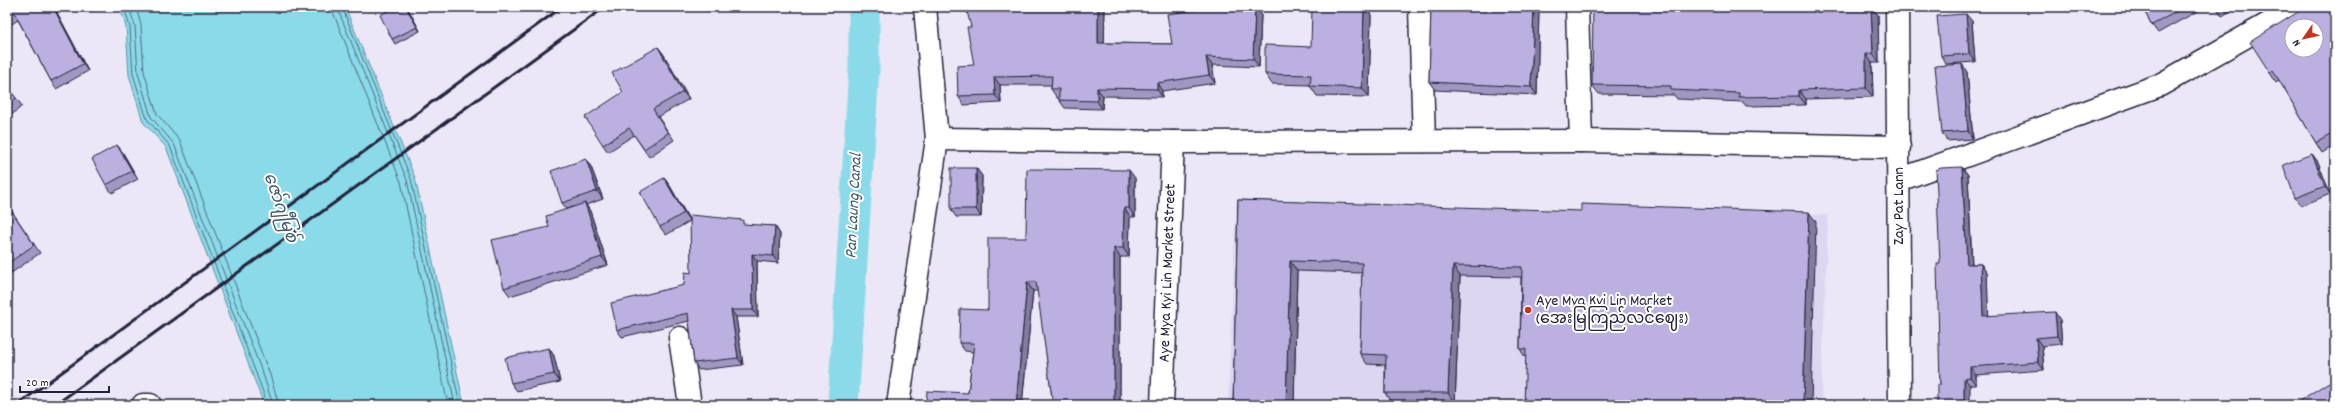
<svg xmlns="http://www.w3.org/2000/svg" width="2342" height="412" font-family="Dekko,'Noto Sans Myanmar',sans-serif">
<rect width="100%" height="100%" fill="#ebe7f6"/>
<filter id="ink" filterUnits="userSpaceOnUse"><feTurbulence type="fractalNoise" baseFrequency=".025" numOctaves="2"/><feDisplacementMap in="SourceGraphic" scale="8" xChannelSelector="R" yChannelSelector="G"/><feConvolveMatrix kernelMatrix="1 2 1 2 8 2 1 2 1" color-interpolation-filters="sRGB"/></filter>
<g filter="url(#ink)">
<!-- built -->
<path fill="#ddd6f0" d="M1236 205 1828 215 1821 405H1228Z"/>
<!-- water -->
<path fill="#8bdae9" stroke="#6190a3" d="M120 7H345L415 178 464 405H264L166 147 143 122 129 75 126 27Z"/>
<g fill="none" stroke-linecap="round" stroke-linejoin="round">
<!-- shore -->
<g stroke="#4c6c81" stroke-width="1">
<path d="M124 7 130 27 133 74 147 119 170 146 268 405"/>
<path d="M129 7 135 26 138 73 151 117 174 144 264 377 273 405"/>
<path d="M136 7 141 25 144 72 157 114 180 141 270 375 279 405"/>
<path d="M331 7 401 182 448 405"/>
<path d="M337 7 407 180 455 405"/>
<path d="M342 7 411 179 460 405"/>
</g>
<!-- canal -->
<path stroke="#8bdae9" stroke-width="31" d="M843 405 864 68V7"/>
<defs>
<g id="minor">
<path d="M1420 7 1424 141"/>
<path d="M1577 7 1581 141"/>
<path d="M1897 7 1900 405"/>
<path d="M937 139 1173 142 1581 141 1899 147"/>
<path d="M1899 180 2160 85 2298 7"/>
<path d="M680 338 690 405"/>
<path d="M143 405H150"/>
<path d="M1162 405 1173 142"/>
</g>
<path id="tertiary" d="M898 405 937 139 925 7"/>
</defs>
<!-- minor casing -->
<use href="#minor" stroke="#22223b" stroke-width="25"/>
<!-- tertiary casing -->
<use href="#tertiary" stroke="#22223b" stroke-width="25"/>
<!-- minor -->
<use href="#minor" stroke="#fff" stroke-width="22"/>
<!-- tertiary -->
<use href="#tertiary" stroke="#fff" stroke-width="22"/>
<!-- rail -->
<g stroke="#22223b" stroke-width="3">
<path d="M17 405 562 7"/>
<path d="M55 405 605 7"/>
</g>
</g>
<!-- wall -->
<g fill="#a297c2" stroke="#22223b">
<path d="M7 7H54L88 71 56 89 51 81 18 20 7 27Z"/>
<path d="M407 7 420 31 395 44 392 39Z"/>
<path d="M1105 7 1104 43 1172 44 1218 7H1256L1261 14 1259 67 1212 65 1215 83 1162 91V97L1103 96 1102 109 1065 108 1059 100V98H1057L1051 89V85H1000L1001 103 964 105 958 96Z"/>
<path d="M1364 7H1366L1371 15 1369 97 1317 96 1310 86V85L1272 84 1265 74 1311 47Z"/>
<path d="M1430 7H1539L1537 95 1435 90 1429 82 1431 9Z"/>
<path d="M1815 7H1872L1878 15 1879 63H1872L1873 97 1806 99V105L1746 106 1743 102 1677 99 1674 95 1599 94 1592 85 1782 8Z"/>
<path d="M2142 7H2205L2158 33 2152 25Z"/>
<path d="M2216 7H2238L2222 16Z"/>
<path d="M2335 7V145L2322 153 2316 143 2279 80 2276 82 2270 73Z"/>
<path d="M1972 21 1975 62 1946 64 1941 56Z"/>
<path d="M658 47 664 55 689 99 658 117 674 140 649 157 634 135 608 152 603 145 623 92Z"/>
<path d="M1967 72 1973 139 1947 141 1942 133Z"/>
<path d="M7 87 16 98 22 106 7 119Z"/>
<path d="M117 145 123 153 138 179 112 193 106 185Z"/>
<path d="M2312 154 2318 162 2330 194 2301 206 2295 198Z"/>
<path d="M586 159 591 167 603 199 586 205 590 211 608 265 510 296 504 288 549 227 567 209 562 203Z"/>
<path d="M1962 167 1968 175 1972 264H1981L1987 272 1988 316 2060 320 2062 344 2042 346 2044 370 1976 375V385H1940V264Z"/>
<path d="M976 168 982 176 981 217H956L951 209Z"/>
<path d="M664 178 670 186 690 221 666 235 660 227Z"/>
<path d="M1135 178V217H1130L1129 257H1120V405H1053L1038 291H1033L1022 405H926L968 393 973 352 965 351 959 343 988 310 1026 238Z"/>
<path d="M1238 200 1816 222 1525 357 1520 349 1521 277 1460 276 1455 404H1392L1385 393V365L1367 364 1360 354 1362 273 1297 271 1294 405H1233Z"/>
<path d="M7 204 40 253 7 276Z"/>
<path d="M747 225 775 226 780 234 778 263 757 261 758 317H736L743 365 699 370 694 363 689 321 622 337 617 330 684 285 691 273Z"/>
<path d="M549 348 554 356 560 382 517 391 511 383Z"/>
</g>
<!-- shaded-wall -->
<g fill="#847b9e" stroke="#22223b">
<path d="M53 7H54L88 71 83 64Z"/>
<path d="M406 7H407L420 31 417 27Z"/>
<path d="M1098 7H1105L1104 51 1098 43Z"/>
<path d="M1255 7H1256L1261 14 1259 67 1253 59Z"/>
<path d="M1364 7H1366L1371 15 1369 97 1362 88Z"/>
<path d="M1534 7 1539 8 1537 95 1531 87Z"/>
<path d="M1871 7H1872L1878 15 1879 63 1873 54Z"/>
<path d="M1966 14 1972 21 1975 62 1969 54Z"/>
<path d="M658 47 664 55 689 99 683 92Z"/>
<path d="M1866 54 1872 63 1873 97 1866 88Z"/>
<path d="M1206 57 1212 65 1215 83 1209 75Z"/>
<path d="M1962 64 1967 72 1973 139 1968 131Z"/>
<path d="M994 77 1000 85 1001 103 995 95Z"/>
<path d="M1157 83 1162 91V97L1157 89Z"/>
<path d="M1097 88 1103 96 1102 109 1097 101Z"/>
<path d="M1799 90 1806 99V105L1799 96Z"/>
<path d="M117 145 123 153 138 179 132 171Z"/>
<path d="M2312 154 2318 162 2330 194 2325 186Z"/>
<path d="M586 159 591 167 603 199 597 191Z"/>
<path d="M1962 167 1968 175 1972 272 1967 264Z"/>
<path d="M976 168 982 176 981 217 976 209Z"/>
<path d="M1129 170 1135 178V217L1129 208Z"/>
<path d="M664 178 670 186 690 221 684 213Z"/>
<path d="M585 203 590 211 608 265 602 257Z"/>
<path d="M1124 208 1130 217 1129 257 1123 248Z"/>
<path d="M1809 212 1816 222 1811 405H1803Z"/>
<path d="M775 226 780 234 778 263 773 256Z"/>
<path d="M1114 248 1120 257V405H1114Z"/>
<path d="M752 254 757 261 758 317 753 310Z"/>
<path d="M1290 261 1297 271 1294 405H1286Z"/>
<path d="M1981 264 1987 272 1989 324 1983 316Z"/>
<path d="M1453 266 1460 276 1455 404 1448 393Z"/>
<path d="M1027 282 1033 291 1022 405H1016Z"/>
<path d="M731 310 736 317 743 365 738 358Z"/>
<path d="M2055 312 2060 320 2062 344 2057 336Z"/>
<path d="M2036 338 2042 346 2044 370 2038 362Z"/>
<path d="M549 348 554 356 560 382 554 374Z"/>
<path d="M1970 367 1976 375V385L1970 377Z"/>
<path d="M1964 378 1970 385V405H1964Z"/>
</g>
<!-- building -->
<g fill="#bcb0e1" stroke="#22223b" fill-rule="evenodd">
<path d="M7 7H53L83 64 51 81 14 12 7 17Z"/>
<path d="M395 7H406L417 27 392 39 380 15Z"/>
<path d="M966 7H1098V43L1172 44 1167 14 1218 7H1255L1253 59 1206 57 1209 75 1157 83V89L1097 88V101L1059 100V89H1051L1052 76 994 77 995 95 958 96 957 66 974 65 967 27H971Z"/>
<path d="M1312 7H1364L1362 88 1310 86 1311 75 1265 74V45L1311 47Z"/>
<path d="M1431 7H1534L1531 87 1429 82Z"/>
<path d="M1593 7H1776V8L1871 7 1873 54H1866V88L1799 90V96L1739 97V93L1671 90V86L1592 85Z"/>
<path d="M2142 7H2185L2152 25Z"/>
<path d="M2306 7H2335V132L2316 143 2273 70 2270 73 2250 42ZM2292 26H2316V50H2292Z"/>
<path d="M1966 14 1969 54 1941 56 1937 16Z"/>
<path d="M658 47 683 92 653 109 668 133 644 149 629 128 603 145 585 117 623 92 612 73Z"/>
<path d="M1962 64 1968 131 1942 133 1935 66Z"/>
<path d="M7 87 16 98 7 106Z"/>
<path d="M117 145 132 171 106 185 92 159Z"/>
<path d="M2312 154 2325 186 2295 198 2283 165Z"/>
<path d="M586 159 597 191 562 203 551 171Z"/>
<path d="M1962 167 1967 264H1981L1983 316 2055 312 2057 336 2036 338 2038 362 1970 367V377L1964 378V405H1937V385H1940L1937 264H1940L1936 170 1941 168Z"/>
<rect x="951" y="168" width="25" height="41"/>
<path d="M1027 169 1129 170V208H1124L1123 248H1114V405H1053L1036 282H1027L1016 405H926L927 391 968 393 974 343H959L960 309 988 310V238H1026Z"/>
<path d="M664 178 684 213 660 227 640 192Z"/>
<path d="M1238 200 1581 211V204L1809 212 1803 405H1524L1526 349H1520L1522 267 1453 266 1448 393H1385L1386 355 1360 354 1362 263 1290 261 1286 405H1233Z"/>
<path d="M585 203 602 257 504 288 492 240 549 227 546 216Z"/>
<path d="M7 204 34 245 7 264Z"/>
<path d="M690 215 743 220V224L775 226 773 256 752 254 753 310H731L738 358 694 363 688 313 617 330 611 303 684 285 685 272 691 273Z"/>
<path d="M549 348 554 374 511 383 505 358Z"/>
<path d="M2329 382 2335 392V405H2293Z"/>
</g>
</g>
<!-- markers -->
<circle fill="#c8321e" stroke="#fff" stroke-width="1.5" cx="1528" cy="310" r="4"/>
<g text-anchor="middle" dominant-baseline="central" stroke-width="4" stroke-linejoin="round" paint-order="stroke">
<!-- street labels -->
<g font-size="16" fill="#22223b" stroke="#fff">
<text transform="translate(1899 206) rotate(-90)">Zay Pat Lann</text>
<text transform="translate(1168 273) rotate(-88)">Aye Mya Kyi Lin Market Street</text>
</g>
<!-- poi labels -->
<g font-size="16" fill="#22223b" stroke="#fff" text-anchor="start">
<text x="1536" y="301">Aye Mya Kyi Lin Market<tspan x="1536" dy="18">(အေးမြကြည်လင်ဈေး)</tspan></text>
</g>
<!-- water labels -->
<g font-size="17" font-style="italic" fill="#42596f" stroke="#fff">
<text transform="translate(855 206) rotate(-87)">Pan Laung Canal</text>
<text transform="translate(279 208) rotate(71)">ဇော်ဂျီမြစ်</text>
</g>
</g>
<!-- margin -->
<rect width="2342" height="412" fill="none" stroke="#fff" stroke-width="24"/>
<rect x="12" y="12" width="2318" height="388" fill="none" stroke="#22223b" stroke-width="1.5" filter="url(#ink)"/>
<!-- north arrow -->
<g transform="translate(2304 38) rotate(236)"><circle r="19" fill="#ffffff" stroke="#a7a7b1"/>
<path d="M0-3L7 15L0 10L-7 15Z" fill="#c8321e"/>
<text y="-6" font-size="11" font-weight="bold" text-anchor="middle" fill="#22223b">N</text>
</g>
<!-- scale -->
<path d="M20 386v6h89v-6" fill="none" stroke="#22223b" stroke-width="2"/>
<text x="26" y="386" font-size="12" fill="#22223b" stroke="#ffffff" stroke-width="3" paint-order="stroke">20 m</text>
</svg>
